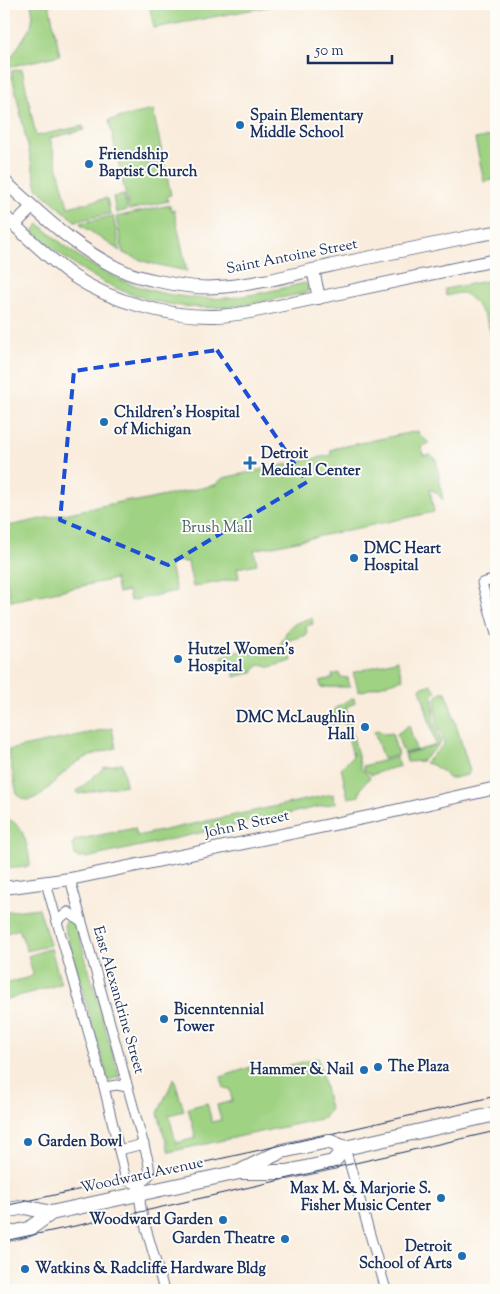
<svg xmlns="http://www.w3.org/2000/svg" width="500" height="1294" font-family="'Sorts Mill Goudy',serif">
<rect width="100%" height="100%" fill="#fdfcf7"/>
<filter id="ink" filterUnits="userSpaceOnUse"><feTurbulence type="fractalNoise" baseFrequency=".02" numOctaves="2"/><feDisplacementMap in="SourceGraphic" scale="10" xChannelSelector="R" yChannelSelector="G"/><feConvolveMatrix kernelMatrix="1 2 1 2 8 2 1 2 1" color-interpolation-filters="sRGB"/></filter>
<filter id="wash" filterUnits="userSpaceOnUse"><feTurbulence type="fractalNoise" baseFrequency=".0096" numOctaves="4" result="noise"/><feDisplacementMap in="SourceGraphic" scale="20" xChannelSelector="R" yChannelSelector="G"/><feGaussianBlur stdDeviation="1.12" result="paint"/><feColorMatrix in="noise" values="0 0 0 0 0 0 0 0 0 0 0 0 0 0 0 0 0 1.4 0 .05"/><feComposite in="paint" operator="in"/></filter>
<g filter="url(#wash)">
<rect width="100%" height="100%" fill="#f9ecdc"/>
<!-- green -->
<g fill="#9fd282" stroke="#5d8070">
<path d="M31 4H49L60 55 8 67 10 60 31 26 33 15Z"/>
<path d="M149 4H271L272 6 154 28Z"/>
<path d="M22 69 36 136 83 126 84 130 50 138 68 207 107 198 110 214 75 221 37 188 11 71Z"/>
<path d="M153 110 171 195 167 196 168 201 129 210 109 120Z"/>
<path d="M496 135V179L484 182 475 139Z"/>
<path d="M124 195 127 210 116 213 113 197Z"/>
<path d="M170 205 171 210H174L187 271 149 263 123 253 116 217Z"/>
<path d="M113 216 120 251 81 225 80 223Z"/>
<path d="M39 224C54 237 70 251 87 262 131 290 185 303 237 297 260 294 282 288 305 283L308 286V292L305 293C280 298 255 304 230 307 182 311 132 300 91 275 70 263 51 247 33 231Z"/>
<path d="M496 279V366C494 341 490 317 471 299 468 296 465 293 461 293 457 293 451 295 446 296L445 289Z"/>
<path d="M418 431 419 435 427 441 429 443 421 447 423 455H430L436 459 443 500 437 493 430 489 434 512 254 550 257 564 237 568 239 578 193 587 188 562 178 561 170 565 176 591 130 601 128 591 118 593 115 579 11 601 4 570V527L129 500 137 502 215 485 223 478 331 455V450L336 448Z"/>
<path d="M312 618 313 624 306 626 307 635 286 641 292 661 270 667C263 663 257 664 253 672L235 677 232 664 224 666 222 656 251 648C261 653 277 652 282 641 285 636 286 631 290 627 296 622 304 620 312 618Z"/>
<path d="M397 660 403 679 359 692 353 673Z"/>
<path d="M339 673 340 677 348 678 350 687H326L321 688 320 681 333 678 332 675Z"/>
<path d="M431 684 436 691 432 697 434 709 433 720 441 740V743L422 761 407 762 405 754 436 745 420 688Z"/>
<path d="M441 692H446L470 771 467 775 449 779 444 773 433 765 425 763 444 744C444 736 439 731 437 724 435 716 437 708 435 700L438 695Z"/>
<path d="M354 698 355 703 346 707 361 769 370 777 361 788 359 796 348 798 341 768 353 756 344 721 332 726C332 722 329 717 331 713 335 706 347 701 354 698Z"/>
<path d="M409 725 416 750 404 753 403 750H402L397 734Z"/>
<path d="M112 728 116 748C100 752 86 756 73 765 59 775 43 799 27 800L22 799 17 794 8 750Z"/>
<path d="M377 730 386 734 392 733 398 755 383 759 374 731Z"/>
<path d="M397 757 400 766 382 771 372 775 364 770 363 766Z"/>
<path d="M122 763 126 785 78 794 77 791 105 767Z"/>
<path d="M333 794 334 801H336V803L86 858 85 856 78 858 75 855 73 844 75 840 135 828 137 836Z"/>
<path d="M10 820C25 827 28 849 30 864L26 867 4 869V841L6 833 5 823Z"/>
<path d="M39 908 50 945 27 951 19 929 4 934V912Z"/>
<path d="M70 919 73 921 76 925 119 1076V1078H114L110 1081 108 1080 64 926 66 921Z"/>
<path d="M51 948 61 984 4 1000V984L30 977 33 974 28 956Z"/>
<path d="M318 1058 330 1109 324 1118 169 1152 158 1113 174 1078 184 1111 169 1115 176 1143 196 1138 188 1108 207 1103 212 1122 221 1120 217 1105 232 1101 230 1089 224 1088 221 1077 257 1065 260 1073Z"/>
</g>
</g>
<g filter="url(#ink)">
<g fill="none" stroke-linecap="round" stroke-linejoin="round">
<defs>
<g id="street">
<path d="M496 579 482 583 496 634"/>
<path d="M70 879 148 1160 150 1174C148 1177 144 1180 142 1184 137 1193 141 1208 143 1218L164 1290"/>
<path d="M46 883 104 1087 126 1180 141 1186"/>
<path d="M57 921 68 912 81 921"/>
<path d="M104 1087 117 1085 127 1087"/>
<path d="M345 1148 386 1290"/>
<path d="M119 1150 144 1144"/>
</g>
<g id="secondary">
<path d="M4 181C42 215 80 253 128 273 138 277 148 279 158 281 177 285 198 289 218 287 257 285 295 274 333 265 381 255 430 245 478 235L496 232"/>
<path d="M4 216C26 235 50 260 73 276 112 302 168 317 215 316 230 316 245 313 260 310L496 260"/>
<path d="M14 225 32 207"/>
<path d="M313 270 319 298"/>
<path d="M4 888 70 879 368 817 496 788"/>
</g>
<g id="primary">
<path d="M243 1170 282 1151 328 1141 345 1148"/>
<path d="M4 1211 25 1207 51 1213"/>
<path d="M4 1235 29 1229 51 1213 239 1172H287L333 1162 345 1148 496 1114"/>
</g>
</defs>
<!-- street casing -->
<use href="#street" stroke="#69718a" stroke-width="11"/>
<!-- secondary casing -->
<use href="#secondary" stroke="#69718a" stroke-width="14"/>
<!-- primary casing -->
<use href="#primary" stroke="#69718a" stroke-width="16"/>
<!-- street -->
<use href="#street" stroke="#fff" stroke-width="9"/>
<!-- secondary -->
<use href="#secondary" stroke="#fff" stroke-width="12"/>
<!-- primary -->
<use href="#primary" stroke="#fff" stroke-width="14"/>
<!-- tram -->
<g stroke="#1b2f5e" stroke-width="1">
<path d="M4 1206 251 1152 496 1096"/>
<path d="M4 1241 127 1215 496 1131"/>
</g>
</g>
</g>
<!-- marked area -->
<path fill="none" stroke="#1d4ed8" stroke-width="4" stroke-dasharray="10 6" stroke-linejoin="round" d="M217 350 307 482 168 565 60 520 74 371Z"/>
<!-- markers -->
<g fill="#1f6fb2" stroke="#fdfcf7" stroke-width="2">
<circle cx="240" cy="125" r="5"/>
<circle cx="89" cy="164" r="5"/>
<circle cx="104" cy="422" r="5"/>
<path d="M247.5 455.5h5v5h5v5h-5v5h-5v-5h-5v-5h5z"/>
<circle cx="354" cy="558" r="5"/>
<circle cx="178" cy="659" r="5"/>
<circle cx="365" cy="727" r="5"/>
<circle cx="164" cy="1019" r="5"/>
<circle cx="378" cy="1067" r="5"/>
<circle cx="364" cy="1070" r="5"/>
<circle cx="28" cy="1142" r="5"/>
<circle cx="441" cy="1198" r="5"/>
<circle cx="223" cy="1220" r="5"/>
<circle cx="285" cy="1239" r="5"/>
<circle cx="462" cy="1256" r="5"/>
<circle cx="25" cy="1269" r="5"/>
</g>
<g text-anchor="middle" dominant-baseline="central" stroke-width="4" stroke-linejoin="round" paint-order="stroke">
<!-- poi labels -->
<g font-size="15" font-weight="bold" fill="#1b2f5e" stroke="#fdfcf7" text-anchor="start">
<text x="250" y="116">Spain Elementary<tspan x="250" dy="17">Middle School</tspan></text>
<text x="99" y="155">Friendship<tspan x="99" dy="17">Baptist Church</tspan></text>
<text x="114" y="413">Children's Hospital<tspan x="114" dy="17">of Michigan</tspan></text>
<text x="261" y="454">Detroit<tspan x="261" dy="17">Medical Center</tspan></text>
<text x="364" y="549">DMC Heart<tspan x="364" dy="17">Hospital</tspan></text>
<text x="188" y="650">Hutzel Women's<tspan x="188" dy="17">Hospital</tspan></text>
<text x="355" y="718" text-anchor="end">DMC McLaughlin<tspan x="355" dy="17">Hall</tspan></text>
<text x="174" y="1010">Bicenntennial<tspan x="174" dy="17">Tower</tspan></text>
<text x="388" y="1067">The Plaza</text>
<text x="354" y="1070" text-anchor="end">Hammer &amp; Nail</text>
<text x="38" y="1142">Garden Bowl</text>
<text x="431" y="1189" text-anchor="end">Max M. &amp; Marjorie S.<tspan x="431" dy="17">Fisher Music Center</tspan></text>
<text x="213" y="1220" text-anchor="end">Woodward Garden</text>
<text x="275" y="1239" text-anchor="end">Garden Theatre</text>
<text x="452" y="1247" text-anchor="end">Detroit<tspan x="452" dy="17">School of Arts</tspan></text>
<text x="35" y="1269">Watkins &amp; Radcliffe Hardware Bldg</text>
</g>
<!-- street labels -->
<g font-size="15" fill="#1b2f5e" stroke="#fdfcf7">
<text transform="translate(292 257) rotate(-11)">Saint Antoine Street</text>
<text transform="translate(247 825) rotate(-12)">John R Street</text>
<text transform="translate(118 1000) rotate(74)">East Alexandrine Street</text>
<text transform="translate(142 1176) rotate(-12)">Woodward Avenue</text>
</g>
<!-- park labels -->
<g font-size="15" fill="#436069" stroke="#fdfcf7">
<text x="217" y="528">Brush Mall</text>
</g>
</g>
<!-- margin -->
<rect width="500" height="1294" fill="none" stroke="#fdfcf7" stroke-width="20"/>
<!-- scale -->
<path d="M308 55v8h84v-8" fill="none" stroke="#1b2f5e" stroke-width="2.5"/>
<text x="315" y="55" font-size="15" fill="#1b2f5e" stroke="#fdfcf7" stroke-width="4" paint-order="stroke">50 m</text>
</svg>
